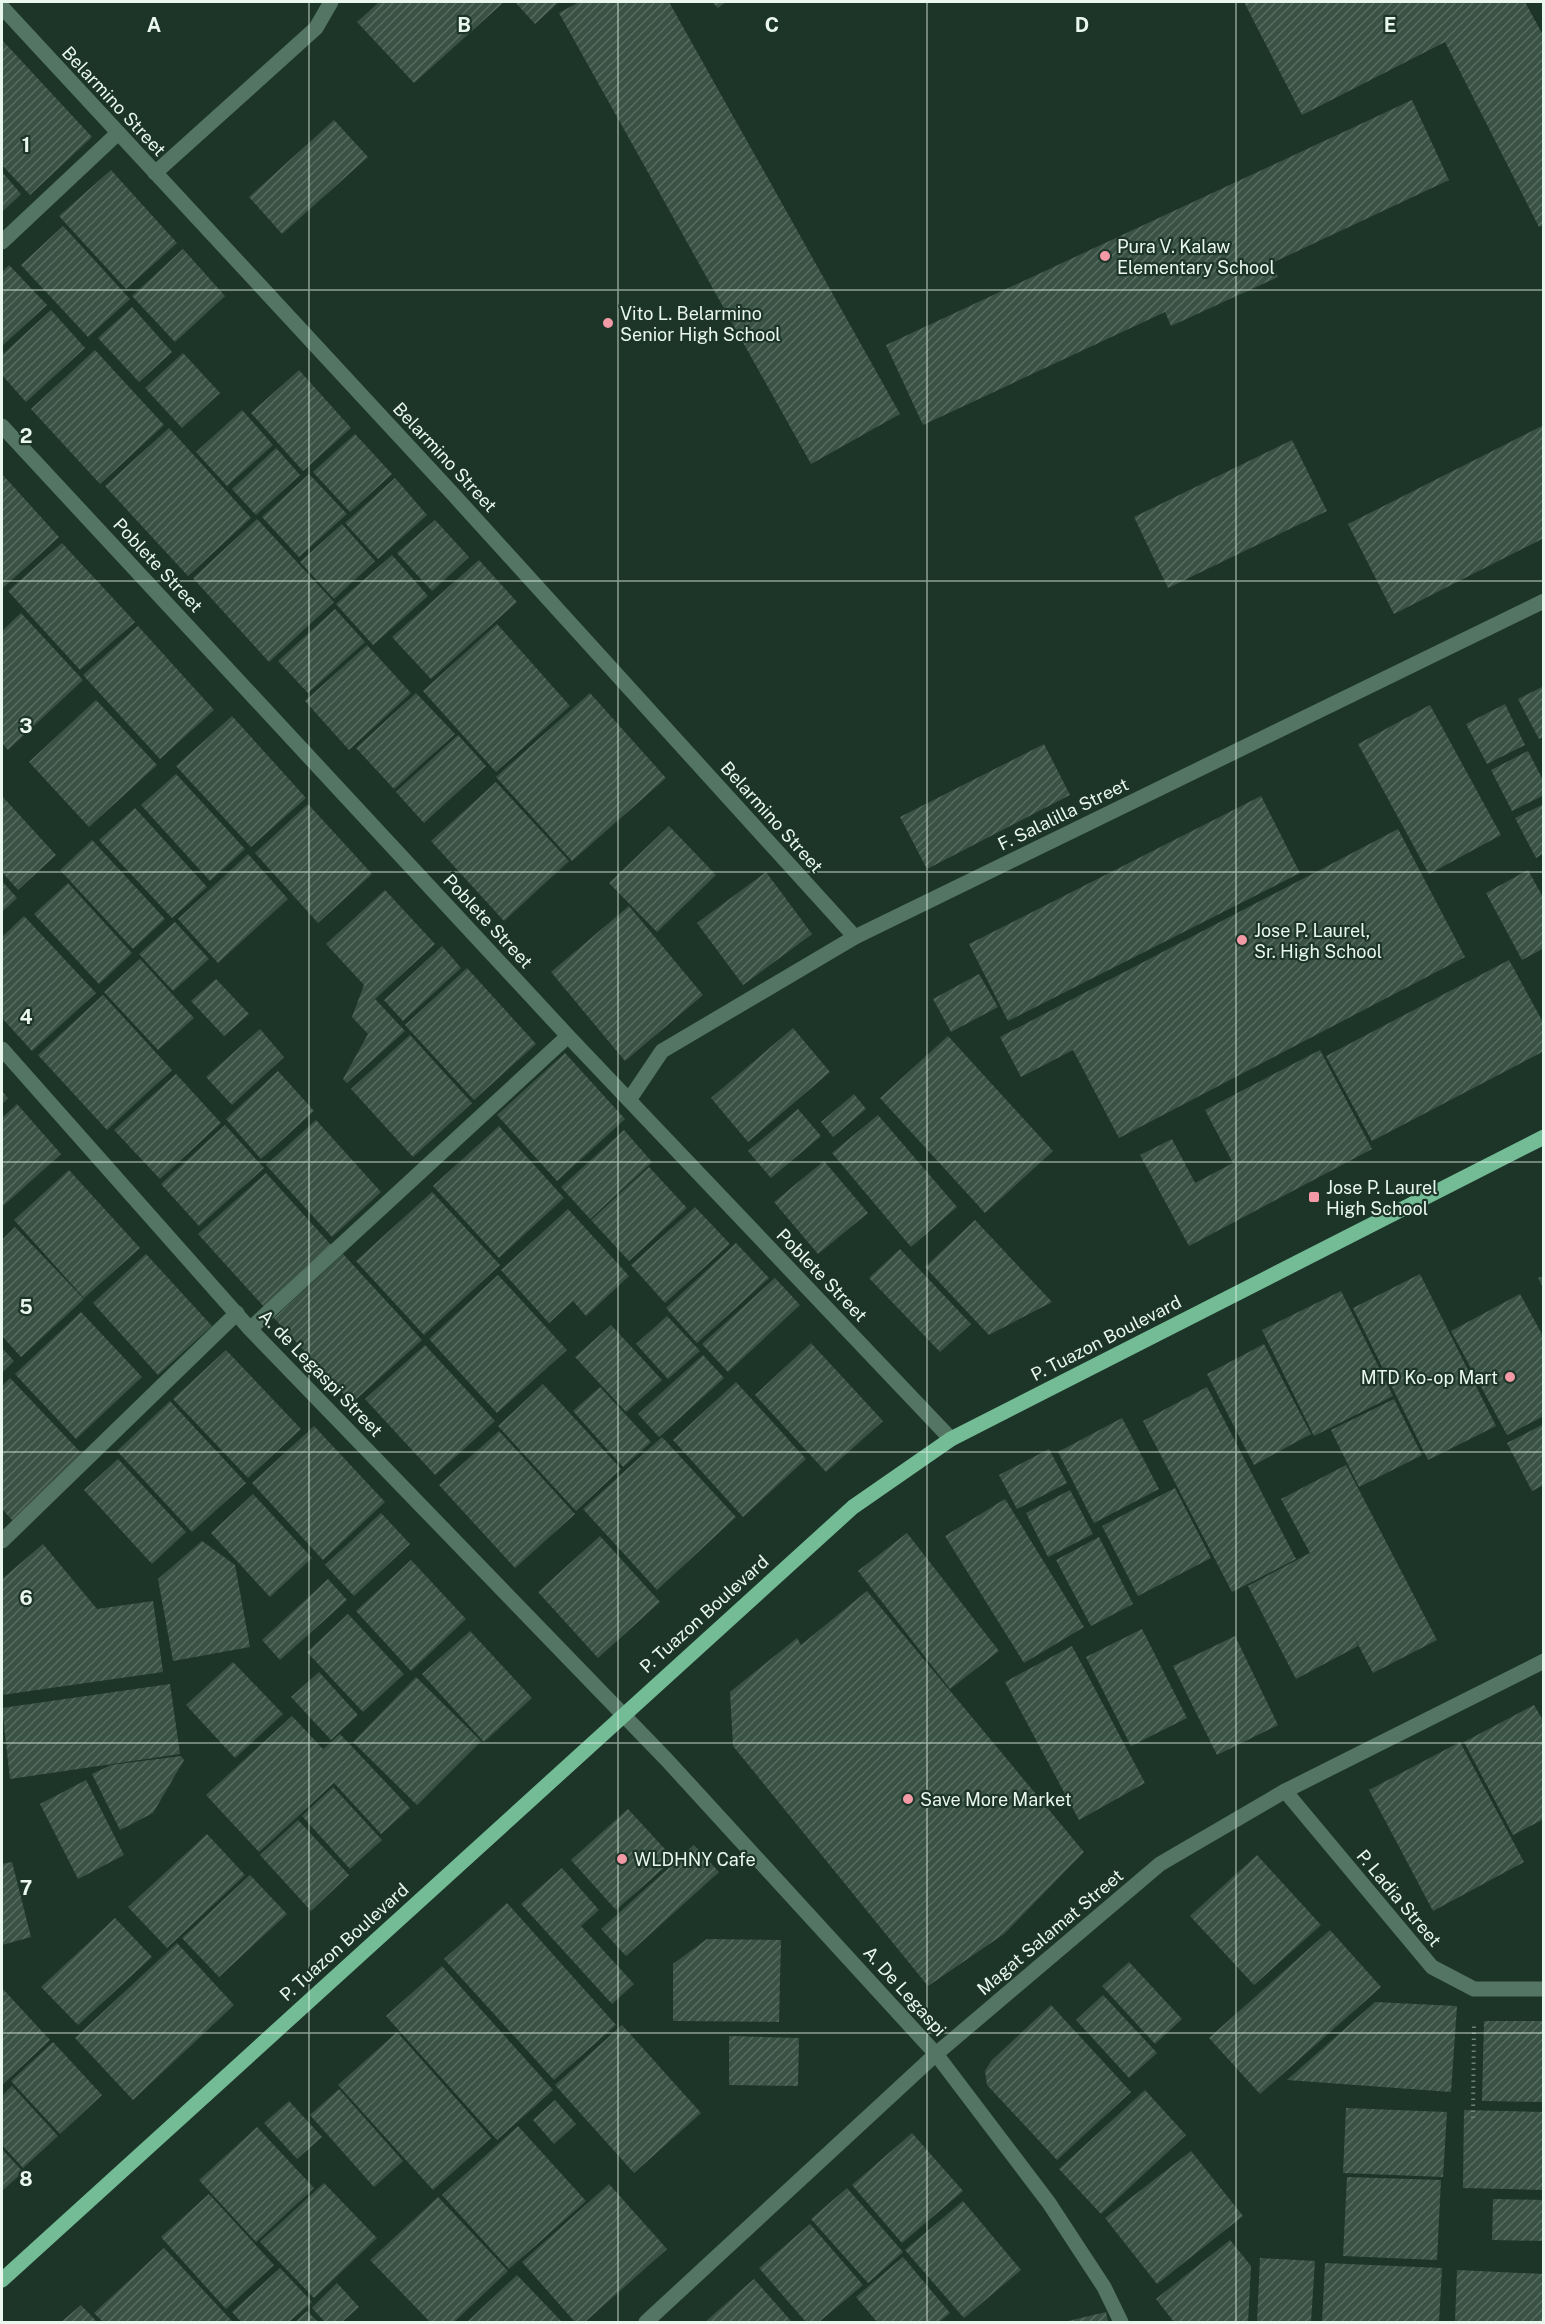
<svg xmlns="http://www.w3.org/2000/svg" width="1545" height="2324" font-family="'Public Sans',sans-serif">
<defs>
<pattern id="building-hatch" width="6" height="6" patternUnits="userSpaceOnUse" patternTransform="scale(1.5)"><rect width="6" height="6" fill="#3a5245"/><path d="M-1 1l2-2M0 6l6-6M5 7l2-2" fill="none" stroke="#566c60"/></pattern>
</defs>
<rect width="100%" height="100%" fill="#1d3528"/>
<!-- building -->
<g fill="url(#building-hatch)">
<path d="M379 2H504L414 83 357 22Z"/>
<path d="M515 2H559L535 24Z"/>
<path d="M579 2H669L900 414 811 464 559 13Z"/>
<path d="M712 2H726L718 8Z"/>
<path d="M1244 2H1525L1544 37V225L1539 227 1445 42 1302 115Z"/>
<path d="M2 40 92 137 30 195 2 165Z"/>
<path d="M1412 100 1449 180 1272 263 1278 277 1171 326 1165 312 923 425 886 345Z"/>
<path d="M334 120 368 157 282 234 249 197Z"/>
<path d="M111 170 177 243 126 289 59 216Z"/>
<path d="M2 172 21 194 2 212Z"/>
<path d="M63 226 130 299 88 337 21 265Z"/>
<path d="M183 249 225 296 175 342 132 296Z"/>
<path d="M9 265 47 305 2 346V272Z"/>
<path d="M132 307 172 352 139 382 98 338Z"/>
<path d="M51 310 85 348 26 402 2 375V355Z"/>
<path d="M95 350 164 425 100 484 31 409Z"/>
<path d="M183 353 220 393 182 428 145 388Z"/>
<path d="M299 370 351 428 303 471 251 413Z"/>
<path d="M242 410 273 445 227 486 196 452Z"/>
<path d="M1544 425V538L1394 614 1348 524Z"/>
<path d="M169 428 251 518 188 576 105 486Z"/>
<path d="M355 434 392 474 350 512 313 472Z"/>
<path d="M1292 440 1327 511 1168 588 1134 517Z"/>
<path d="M276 448 300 475 256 515 232 489Z"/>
<path d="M2 474 59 537 3 588 2 586Z"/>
<path d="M309 474 347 514 299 557 262 517Z"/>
<path d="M395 478 427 515 378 559 345 523Z"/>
<path d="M257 519 334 602 269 662 193 578Z"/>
<path d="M435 520 469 557 432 591 397 553Z"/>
<path d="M342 524 375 561 334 599 300 562Z"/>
<path d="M62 543 135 622 80 670 8 591Z"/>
<path d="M392 555 428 596 373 645 336 604Z"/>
<path d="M479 560 517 602 431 679 392 637Z"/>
<path d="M335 609 365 642 308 693 278 661Z"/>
<path d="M21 613 83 680 8 750 2 743V631Z"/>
<path d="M497 624 570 706 496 772 423 691Z"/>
<path d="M138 626 214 710 160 759 83 675Z"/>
<path d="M367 645 411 693 349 750 305 701Z"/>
<path d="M1544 686V737L1539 739 1518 699Z"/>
<path d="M416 693 455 734 394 789 356 748Z"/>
<path d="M590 693 666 778 572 861 496 777Z"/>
<path d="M96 700 157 765 89 827 29 762Z"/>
<path d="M1505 704 1525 745 1487 764 1466 724Z"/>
<path d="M1430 705 1501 835 1429 874 1358 744Z"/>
<path d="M232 716 306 798 251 847 176 766Z"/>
<path d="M458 735 486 766 424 823 396 792Z"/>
<path d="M1044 744 1070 795 927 869 900 817Z"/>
<path d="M1528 751 1544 782V795L1512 811 1491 770Z"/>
<path d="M176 774 245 849 210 881 141 805Z"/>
<path d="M496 782 569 861 504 921 431 841Z"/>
<path d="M2 796 56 855 18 890 2 872Z"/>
<path d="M1261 796 1300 873 1008 1021 969 944Z"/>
<path d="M308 804 372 874 318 923 255 853Z"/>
<path d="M1544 804V853L1536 858 1515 818Z"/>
<path d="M135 808 207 887 172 918 99 840Z"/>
<path d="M669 826 716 875 657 932 609 883Z"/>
<path d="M1398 829 1465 957 1119 1138 1073 1050 1021 1077 1000 1037Z"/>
<path d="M92 840 165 919 133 949 60 870Z"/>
<path d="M248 854 288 899 218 963 178 919Z"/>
<path d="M1528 870 1544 899V948L1522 960 1486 893Z"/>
<path d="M766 872 812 934 743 985 697 923Z"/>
<path d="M2 881 17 898 2 912Z"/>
<path d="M68 883 132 953 99 984 34 914Z"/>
<path d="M385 890 435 944 375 999 405 1031 347 1083 343 1079 368 1034 352 1017 364 985 326 944Z"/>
<path d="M629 906 703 995 625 1061 551 972Z"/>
<path d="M24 916 96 993 32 1051 2 1018V937Z"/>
<path d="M175 922 209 959 173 991 139 954Z"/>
<path d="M442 946 461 968 403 1021 384 1000Z"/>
<path d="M140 959 194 1018 158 1050 104 992Z"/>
<path d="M1509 960 1544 1024V1051L1372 1141 1326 1056Z"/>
<path d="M467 968 536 1044 474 1100 405 1025Z"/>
<path d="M979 974 998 1007 951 1032 933 999Z"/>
<path d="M216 979 249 1014 224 1036 191 1001Z"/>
<path d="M103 995 172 1070 107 1130 38 1055Z"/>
<path d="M793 1028 830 1072 748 1142 711 1098Z"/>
<path d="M260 1029 284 1057 232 1105 206 1077Z"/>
<path d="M410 1035 472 1103 413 1157 351 1089Z"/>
<path d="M948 1036 1053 1151 985 1213 880 1098Z"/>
<path d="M1320 1050 1372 1149 1189 1246 1140 1155 1172 1139 1195 1183 1233 1163 1205 1110Z"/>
<path d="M565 1053 625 1119 557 1181 497 1115Z"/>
<path d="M278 1071 314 1111 261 1159 226 1119Z"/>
<path d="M176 1074 221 1123 160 1179 114 1130Z"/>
<path d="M2 1091 8 1098 2 1104Z"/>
<path d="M854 1094 866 1109 833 1137 821 1122Z"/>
<path d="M17 1104 61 1154 2 1207V1118Z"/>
<path d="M798 1109 821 1136 771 1178 748 1151Z"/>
<path d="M878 1115 957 1207 911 1247 832 1153Z"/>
<path d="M316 1120 381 1192 332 1237 266 1165Z"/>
<path d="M225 1125 264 1168 199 1226 161 1184Z"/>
<path d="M499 1126 564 1198 499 1258 433 1186Z"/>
<path d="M624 1130 652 1162 590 1219 561 1187Z"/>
<path d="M824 1161 868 1213 818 1254 774 1202Z"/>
<path d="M649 1167 687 1208 629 1261 591 1220Z"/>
<path d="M69 1170 140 1248 84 1298 14 1220Z"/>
<path d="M266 1173 332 1246 265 1308 198 1234Z"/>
<path d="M432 1192 500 1265 424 1335 356 1261Z"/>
<path d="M695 1207 730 1244 665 1303 631 1265Z"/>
<path d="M568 1209 629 1276 586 1316 573 1301 549 1323 501 1270Z"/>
<path d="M975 1220 1052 1302 989 1335 925 1267Z"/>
<path d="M15 1227 84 1299 21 1357 2 1336V1240Z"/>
<path d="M736 1243 769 1278 697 1343 666 1308Z"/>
<path d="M900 1249 971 1324 940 1352 869 1278Z"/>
<path d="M146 1254 212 1326 158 1375 93 1303Z"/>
<path d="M343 1254 422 1340 352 1403 274 1318Z"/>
<path d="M1420 1274 1496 1426 1428 1460 1353 1308Z"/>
<path d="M498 1275 567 1350 497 1413 429 1339Z"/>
<path d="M1544 1276V1289L1538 1278Z"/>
<path d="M775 1278 800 1305 728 1372 702 1344Z"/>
<path d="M1341 1291 1393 1396 1314 1436 1262 1330Z"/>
<path d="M1520 1294 1544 1338V1416L1507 1435 1451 1331Z"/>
<path d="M81 1312 142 1377 76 1439 15 1374Z"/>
<path d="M667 1316 700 1351 668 1379 636 1344Z"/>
<path d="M611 1325 662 1380 626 1412 575 1357Z"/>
<path d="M811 1343 883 1421 826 1472 755 1395Z"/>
<path d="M1264 1344 1311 1434 1254 1465 1207 1374Z"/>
<path d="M425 1345 495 1421 435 1475 365 1399Z"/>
<path d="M2 1348 14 1361 2 1373Z"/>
<path d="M226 1350 301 1429 248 1478 173 1399Z"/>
<path d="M703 1355 724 1378 659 1437 638 1414Z"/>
<path d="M10 1378 84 1456 14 1522 2 1509V1386Z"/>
<path d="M736 1382 806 1459 743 1517 673 1440Z"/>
<path d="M543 1384 621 1469 576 1511 498 1426Z"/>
<path d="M600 1387 651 1442 623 1467 573 1411Z"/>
<path d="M1207 1387 1296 1559 1232 1592 1143 1421Z"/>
<path d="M1394 1399 1422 1455 1359 1487 1331 1430Z"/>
<path d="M170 1401 246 1483 192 1532 117 1451Z"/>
<path d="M1122 1418 1159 1489 1094 1523 1058 1452Z"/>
<path d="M1544 1424V1485L1532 1491 1507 1443Z"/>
<path d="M314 1426 385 1502 323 1560 252 1483Z"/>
<path d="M499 1431 575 1514 515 1568 439 1485Z"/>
<path d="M662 1437 736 1517 657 1590 583 1509Z"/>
<path d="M1049 1449 1067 1483 1017 1509 999 1475Z"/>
<path d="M118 1459 186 1532 152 1564 84 1490Z"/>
<path d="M1346 1465 1437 1640 1373 1673 1352 1633 1358 1646 1296 1679 1248 1586 1310 1553 1281 1499Z"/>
<path d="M1175 1488 1211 1558 1138 1596 1102 1526Z"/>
<path d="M1070 1490 1093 1534 1048 1557 1026 1513Z"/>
<path d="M253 1494 312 1558 270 1597 211 1533Z"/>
<path d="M1005 1499 1084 1627 1024 1663 945 1536Z"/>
<path d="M381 1513 410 1544 354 1596 325 1565Z"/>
<path d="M907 1533 999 1651 950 1689 858 1571Z"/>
<path d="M600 1536 660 1602 598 1658 538 1592Z"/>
<path d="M1099 1537 1133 1604 1091 1626 1056 1560Z"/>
<path d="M202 1541 235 1565 250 1647 173 1661 158 1579Z"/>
<path d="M43 1544 97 1609 153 1601 163 1672 2 1695V1579Z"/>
<path d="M411 1560 466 1619 411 1671 356 1611Z"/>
<path d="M328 1579 347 1600 280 1660 262 1640Z"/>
<path d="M867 1591 1084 1852 1004 1934 928 1986 733 1746 730 1692 797 1638 801 1645Z"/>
<path d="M348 1614 404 1674 363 1712 307 1652Z"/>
<path d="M1142 1629 1187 1718 1131 1746 1086 1657Z"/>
<path d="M470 1631 532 1698 484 1742 422 1674Z"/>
<path d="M1235 1636 1278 1725 1217 1755 1173 1666Z"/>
<path d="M1072 1646 1145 1783 1079 1820 1005 1682Z"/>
<path d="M233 1662 283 1714 235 1758 186 1705Z"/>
<path d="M319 1672 358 1715 331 1740 291 1697Z"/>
<path d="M416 1677 481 1741 417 1805 353 1742Z"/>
<path d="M170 1684 180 1754 10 1779 2 1708Z"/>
<path d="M1534 1705 1544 1722V1819L1513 1835 1464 1742Z"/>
<path d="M292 1716 323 1749 340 1734 410 1808 381 1834 334 1783 259 1852 206 1795Z"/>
<path d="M1460 1742 1524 1862 1433 1911 1369 1790Z"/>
<path d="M181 1756 184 1760 153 1813 120 1830 92 1774 111 1765Z"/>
<path d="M86 1780 124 1855 78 1879 40 1804Z"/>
<path d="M333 1787 382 1840 350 1869 302 1816Z"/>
<path d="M628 1809 674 1859 616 1910 571 1860Z"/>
<path d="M298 1820 349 1875 311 1911 260 1855Z"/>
<path d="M207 1834 245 1875 167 1948 128 1907Z"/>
<path d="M694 1845 719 1872 626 1956 601 1929Z"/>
<path d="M1257 1855 1321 1925 1254 1985 1190 1916Z"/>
<path d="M12 1862 31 1937 2 1945V1864Z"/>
<path d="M562 1868 599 1910 581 1926 634 1984 612 2004 521 1904Z"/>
<path d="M250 1875 287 1914 219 1977 182 1938Z"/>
<path d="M507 1903 616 2025 554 2080 444 1959Z"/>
<path d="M115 1918 152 1957 78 2025 41 1987Z"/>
<path d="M1330 1930 1381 1987 1260 2094 1209 2038Z"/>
<path d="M707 1939 781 1940 779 2022 673 2021V1964Z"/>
<path d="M177 1943 234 2005 133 2100 75 2038Z"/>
<path d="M1129 1962 1182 2019 1155 2044 1102 1986Z"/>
<path d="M442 1966 553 2090 497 2140 386 2016Z"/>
<path d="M2 1988 50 2040 2 2085Z"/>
<path d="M1103 1995 1157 2053 1129 2078 1076 2020Z"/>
<path d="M1375 2002 1457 2006 1451 2092 1287 2080Z"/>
<path d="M1051 2005 1131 2092 1057 2160 987 2085 985 2071 991 2061Z"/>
<path d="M1484 2021H1544V2102L1482 2101Z"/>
<path d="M622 2025 701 2113 634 2173 555 2085Z"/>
<path d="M397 2032 491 2138 433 2190 338 2085Z"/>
<path d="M729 2036 799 2038 798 2086 729 2085Z"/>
<path d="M53 2042 102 2095 60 2134 11 2081Z"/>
<path d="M12 2086 58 2136 23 2168 2 2145V2096Z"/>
<path d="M339 2089 403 2161 374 2187 310 2115Z"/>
<path d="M1145 2090 1186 2135 1101 2214 1059 2169Z"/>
<path d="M555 2100 576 2124 554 2144 533 2120Z"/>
<path d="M289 2101 322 2137 297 2159 264 2123Z"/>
<path d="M1346 2108 1447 2112 1443 2177 1343 2173Z"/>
<path d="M1464 2110 1544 2112V2190L1463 2188Z"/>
<path d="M518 2126 586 2201 509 2269 442 2195Z"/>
<path d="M257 2127 314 2188 256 2242 199 2180Z"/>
<path d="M912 2133 963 2191 902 2243 852 2185Z"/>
<path d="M2 2149 23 2172 2 2191Z"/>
<path d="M1191 2151 1243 2216 1157 2284 1105 2218Z"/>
<path d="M1347 2177 1441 2180 1437 2260 1343 2256Z"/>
<path d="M324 2183 377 2238 314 2298 260 2242Z"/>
<path d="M609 2184 667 2249 585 2322H575L522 2262Z"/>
<path d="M847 2188 903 2252 868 2283 811 2219Z"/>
<path d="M209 2194 274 2265 226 2309 161 2237Z"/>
<path d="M438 2197 508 2271 454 2322H430L370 2260Z"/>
<path d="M1493 2199 1544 2200V2241L1492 2240Z"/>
<path d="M963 2201 1021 2270 964 2318 905 2250Z"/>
<path d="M810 2224 863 2285 819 2322H806L759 2268Z"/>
<path d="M1230 2240 1251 2266 1248 2322H1174L1156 2299Z"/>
<path d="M164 2248 232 2321 103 2322 94 2313Z"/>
<path d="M903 2257 950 2313 939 2322H877L856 2297Z"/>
<path d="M1260 2258 1315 2261 1311 2322H1257Z"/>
<path d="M1325 2263 1442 2268 1439 2322H1322Z"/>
<path d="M280 2268 312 2302 289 2322H241L232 2312Z"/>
<path d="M1457 2270 1544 2274V2322H1455Z"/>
<path d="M517 2275 562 2322H467Z"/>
<path d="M754 2279 792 2322H705Z"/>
<path d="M337 2283 359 2307 342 2322H325L312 2308Z"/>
<path d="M81 2305 97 2322H61Z"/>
<path d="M307 2311 318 2322H295Z"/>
<path d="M1106 2312 1108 2322H1064Z"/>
</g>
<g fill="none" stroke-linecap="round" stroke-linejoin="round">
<!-- path -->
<path stroke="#6d8176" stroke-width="4" stroke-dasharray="1.5 4.5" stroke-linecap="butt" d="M1473 2118 1474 2023"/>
<!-- minor -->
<g stroke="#547563" stroke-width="15">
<path d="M2 7 452 493 855 937"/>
<path d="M155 173 316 28 331 2"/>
<path d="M2 242 118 133"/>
<path d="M2 426 568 1036 951 1439"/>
<path d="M2 1049 250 1329 666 1759 936 2054 1049 2203 1104 2287 1121 2322"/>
<path d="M629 1100 662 1051 855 937 1544 601"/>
<path d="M250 1329 568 1036"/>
<path d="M2 1541 237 1313"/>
<path d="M1285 1791 1432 1967 1474 1989H1544"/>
<path d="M646 2322 936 2054 1160 1864 1285 1791 1544 1661"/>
</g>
<!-- major -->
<path stroke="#74bc96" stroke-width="15" d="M2 2280 853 1507 951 1439 1544 1137"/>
</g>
<!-- grid -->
<path fill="none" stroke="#e9f7ef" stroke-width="1.5" stroke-opacity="0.55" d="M309 2V2322M618 2V2322M927 2V2322M1236 2V2322M2 290H1544M2 581H1544M2 872H1544M2 1162H1544M2 1452H1544M2 1743H1544M2 2033H1544"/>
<!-- markers -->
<g fill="#f39aa7" stroke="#1d3528" stroke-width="2">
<circle cx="1105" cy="256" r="6"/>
<circle cx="608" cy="323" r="6"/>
<circle cx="1242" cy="940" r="6"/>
<rect x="1308" y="1191" width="12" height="12" rx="3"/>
<circle cx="1510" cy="1377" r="6"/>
<circle cx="908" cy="1799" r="6"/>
<circle cx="622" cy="1859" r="6"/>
</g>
<g text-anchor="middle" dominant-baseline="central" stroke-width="4.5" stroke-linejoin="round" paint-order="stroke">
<!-- street labels -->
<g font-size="18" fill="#e9f7ef" stroke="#1d3528">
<text transform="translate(114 101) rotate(47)">Belarmino Street</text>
<text transform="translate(445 457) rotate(47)">Belarmino Street</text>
<text transform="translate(158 565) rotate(47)">Poblete Street</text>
<text transform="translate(1063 814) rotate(-26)">F. Salalilla Street</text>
<text transform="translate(772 817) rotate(48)">Belarmino Street</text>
<text transform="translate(488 921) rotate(47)">Poblete Street</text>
<text transform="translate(822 1275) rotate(46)">Poblete Street</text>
<text transform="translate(1106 1338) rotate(-27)">P. Tuazon Boulevard</text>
<text transform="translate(321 1373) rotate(46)">A. de Legaspi Street</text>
<text transform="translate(704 1614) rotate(-42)">P. Tuazon Boulevard</text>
<text transform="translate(1399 1898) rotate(50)">P. Ladia Street</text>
<text transform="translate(1050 1932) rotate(-40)">Magat Salamat Street</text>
<text transform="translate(344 1942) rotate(-42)">P. Tuazon Boulevard</text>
<text transform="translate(905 1991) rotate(48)">A. De Legaspi</text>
</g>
<!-- poi labels -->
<g font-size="18" fill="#e9f7ef" stroke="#1d3528" text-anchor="start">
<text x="1117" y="246">Pura V. Kalaw<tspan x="1117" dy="21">Elementary School</tspan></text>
<text x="620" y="313">Vito L. Belarmino<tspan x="620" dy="21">Senior High School</tspan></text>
<text x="1254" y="930">Jose P. Laurel,<tspan x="1254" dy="21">Sr. High School</tspan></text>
<text x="1326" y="1187">Jose P. Laurel<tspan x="1326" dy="21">High School</tspan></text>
<text x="1498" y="1377" text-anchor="end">MTD Ko-op Mart</text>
<text x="920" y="1799">Save More Market</text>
<text x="634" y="1859">WLDHNY Cafe</text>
</g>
</g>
<g font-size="20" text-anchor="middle" font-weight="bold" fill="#e9f7ef" stroke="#1d3528" stroke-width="4.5" stroke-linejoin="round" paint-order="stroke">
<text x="154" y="32">A</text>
<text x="464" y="32">B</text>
<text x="772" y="32">C</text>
<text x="1082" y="32">D</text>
<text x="1390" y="32">E</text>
<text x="26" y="152">1</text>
<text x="26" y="443">2</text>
<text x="26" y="733">3</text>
<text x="26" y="1024">4</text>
<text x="26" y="1314">5</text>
<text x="26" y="1605">6</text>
<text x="26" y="1895">7</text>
<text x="26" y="2186">8</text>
</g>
<!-- border -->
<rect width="1545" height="2324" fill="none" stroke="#e9f7ef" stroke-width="6"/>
</svg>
